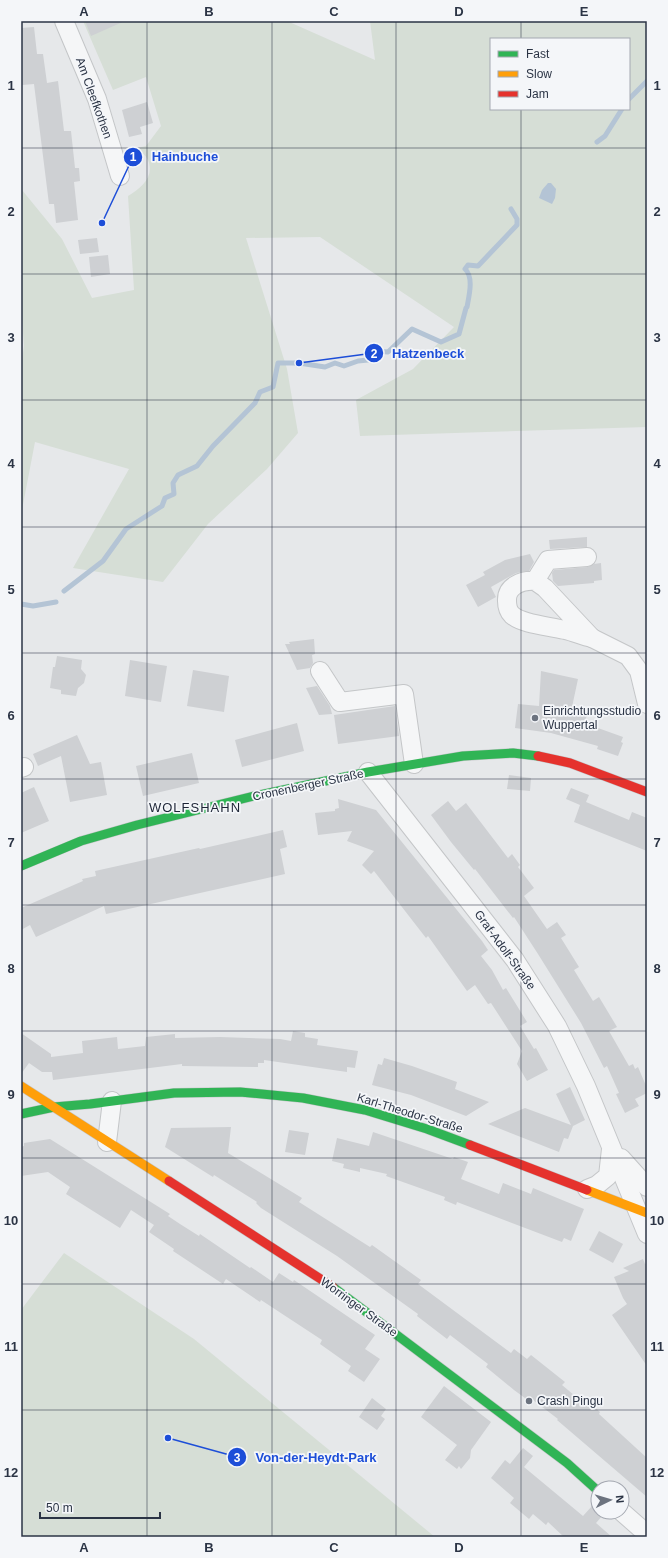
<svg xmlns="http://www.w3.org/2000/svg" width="668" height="1558" font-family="Helvetica,sans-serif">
<rect width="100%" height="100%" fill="#e6e8ea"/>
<!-- green -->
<g fill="#d6ded6" fill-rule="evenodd">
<path d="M83 21H287L375 60 370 21H647V427L360 436 356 400 413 369 454 327 320 237 246 238 287 369 298 433 267 469 208 524 163 582 73 568 129 469 35 442 21 515V366L24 346 21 306V191L22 190 62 239 92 298 134 290 128 196C141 188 155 177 148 160 146 156 141 151 137 148L146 146 161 126 146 77 113 90ZM491 39H629V109H491Z"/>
<path d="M64 1253 194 1339 435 1537H21V1310Z"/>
</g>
<!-- water -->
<path fill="#b4c4d5" d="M548 183H551L556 189 555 198 552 204 539 198 542 190Z"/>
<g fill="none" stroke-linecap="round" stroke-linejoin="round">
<!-- stream -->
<g stroke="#b4c4d5" stroke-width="5">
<path d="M629 99 647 81"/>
<path d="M597 142 605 136 622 109"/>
<path d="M64 591 103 561 126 529 162 506 165 498 174 494 173 483 178 475 197 466 213 446 255 403 260 392 273 387 278 363H299L325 367 335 363 344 366 358 361 368 360 375 351 388 352 412 329 441 342 459 334 466 308 467 307C469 296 474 277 465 269L468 265 478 266 517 225V219L511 209"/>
<path d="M21 604 33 606 56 602"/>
</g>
</g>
<!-- building -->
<g fill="#ced0d3">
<path d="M85 21H125L91 36Z"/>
<path d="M34 27 37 54H43L47 83 58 81 64 131H71L75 168H79L80 181 74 182 78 220 56 223 54 204H49L34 84 22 85 21 74V28Z"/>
<path d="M147 102 153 123 140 127 142 134 129 137 122 110Z"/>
<path d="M97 238 99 252 80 254 78 240Z"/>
<path d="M108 255 110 274 91 277 89 257Z"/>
<path d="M587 537V547L550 549 549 540Z"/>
<path d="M530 554 534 562 529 571 516 573 491 587 496 597 478 607 466 585 485 575 483 572 505 560Z"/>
<path d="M601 563 602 580 594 581V583L558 586 553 581 552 573 554 570 588 567 594 564Z"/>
<path d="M314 639 315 654 312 655 313 663 310 668 297 670 285 644H290L289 642Z"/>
<path d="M57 656 82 660 81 669 86 675 84 683 78 688 76 696 61 694V690L50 688 53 667H55Z"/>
<path d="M130 660 167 666 161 702 125 696Z"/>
<path d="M193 670 229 676 224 712 187 706Z"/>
<path d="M541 671 578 679 572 707 588 713 584 723 623 737 621 742 623 743 618 756 597 749 598 746 551 733 515 728 518 704 539 706Z"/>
<path d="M317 686 330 706 332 714 319 715 306 688Z"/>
<path d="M395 706 399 736 338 744 334 715Z"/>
<path d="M297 723 304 751 242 767 235 740Z"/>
<path d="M77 735 90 764 101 762 107 795 70 802 61 756 38 766 33 754Z"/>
<path d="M192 753 199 783 143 796 136 766Z"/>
<path d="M509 775 531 778 530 791 507 789Z"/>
<path d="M34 787 49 821 21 833V793Z"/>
<path d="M571 788 589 795 586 802 629 820 632 812 647 818V851L574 822 580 805 566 799Z"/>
<path d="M338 799 376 810 482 941 488 950 481 956 492 970 503 990 506 988 527 1022 520 1026 534 1049 536 1048 548 1070 527 1081 517 1064 522 1051 491 1003 488 1004 475 985 467 991 428 936 426 938 374 871 371 874 362 865 374 851 347 841 352 831 318 835 315 813 335 811V809L339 808Z"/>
<path d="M448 801 456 811 466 803 508 858 512 854 520 865 518 867 534 888 524 896 547 929 557 922 566 935 561 938 579 967 574 970 593 1001 599 997 617 1027 609 1031 629 1066 633 1064 635 1069 638 1067 647 1088V1093L635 1099 639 1106 625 1113 616 1094 619 1093 607 1066 604 1068 581 1023 538 954 514 917 513 918 475 869 474 870 451 842 431 815Z"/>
<path d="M283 830 287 847 280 849 285 874 106 914 104 906 36 937 30 925 21 930V908L83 881 82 879 96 876 95 871 199 848 200 849Z"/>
<path d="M293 1031 305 1033V1037L318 1039 317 1045 358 1051 355 1068 347 1067V1072L264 1060V1063H258V1067L182 1066V1064L53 1080 52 1072H42L29 1063 21 1074V1033L51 1054V1057L83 1053 82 1041 117 1037 118 1049 145 1046 146 1037 175 1034V1038L220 1037 280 1039 291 1041Z"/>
<path d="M384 1058 412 1066 457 1082 455 1089 489 1102 466 1116 411 1095 372 1085 378 1064 382 1065Z"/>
<path d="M570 1087 585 1120 573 1126 568 1139 564 1138 559 1152 488 1124 525 1108 571 1125 556 1094Z"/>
<path d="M231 1127 228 1153 302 1198 299 1202 370 1247 372 1245 421 1280 418 1284 511 1353 514 1349 527 1359 531 1355 565 1382 562 1385 581 1401 584 1398 600 1412 599 1414 647 1458V1497L557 1420 558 1419 533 1400 529 1401 514 1390 486 1367 488 1364 450 1335 447 1339 417 1316 418 1314 337 1256 261 1208 256 1203 257 1202 214 1175 213 1177 165 1147 171 1128Z"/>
<path d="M289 1130 309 1133 305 1155 285 1152Z"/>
<path d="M373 1132 453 1159 454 1157 468 1162 461 1179 499 1194 503 1183 531 1194 533 1188 584 1209 571 1241 564 1238 562 1242 457 1202 456 1205 444 1200 445 1197 386 1176 387 1174 360 1168V1172L343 1168 344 1164 332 1161 337 1138 369 1146Z"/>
<path d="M50 1139 170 1214 168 1216 180 1224 199 1236 200 1234 250 1268 251 1267 273 1282 279 1273 293 1282 294 1280 375 1335 365 1349 380 1359 364 1382 348 1371 351 1366 320 1344 322 1340 261 1300 260 1302 226 1279 223 1284 173 1251 174 1249 149 1232 154 1225 131 1210 120 1228 66 1194 70 1187 48 1172 21 1176V1147L24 1146V1143Z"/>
<path d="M599 1231 623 1244 613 1263 589 1250Z"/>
<path d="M643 1259 645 1264 647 1263V1366L612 1315 627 1304 623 1298 614 1277 629 1271 623 1268Z"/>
<path d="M444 1386 491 1422 471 1450 470 1458 461 1469 459 1466 457 1469 445 1460 457 1445 421 1417Z"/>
<path d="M372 1398 386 1409 381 1416 385 1419 377 1430 359 1417Z"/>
<path d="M523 1448 533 1456 524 1467 583 1516 592 1506 603 1515 596 1523 612 1537H564L548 1522 546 1525 533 1514 529 1519 510 1503 514 1498 491 1478 505 1460 510 1464Z"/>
</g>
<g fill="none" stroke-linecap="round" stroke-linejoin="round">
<defs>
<g id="street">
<path d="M64 21 97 99 120 176"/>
<path d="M535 581C522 580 506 586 507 601 507 607 508 611 512 615 523 625 551 626 565 630 574 632 583 636 592 638L545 588 535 581 548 560 587 557"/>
<path d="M592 638 628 656 639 671 647 704"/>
<path d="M320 671 340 702 404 694 414 764"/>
<path d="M21 768 24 767"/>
<path d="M368 772 515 960 557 1026 586 1086 647 1234"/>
<path d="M107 1142 112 1101"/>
<path d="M621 1158 647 1187"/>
<path d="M587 1189 597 1185 608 1176 611 1149"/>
<path d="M622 1512 647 1534"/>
</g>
<g id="fast">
<path d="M21 866 81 841 137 825 254 796 368 772 463 756 513 753 538 756"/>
<path d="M21 1114 54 1107 90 1104 174 1093 240 1092 303 1098 365 1110 427 1129 470 1145"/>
<path d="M333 1287 567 1463 598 1491"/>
</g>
<g id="slow">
<path d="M21 1086 169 1181"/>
<path d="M587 1190 647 1213"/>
</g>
<g id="jam">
<path d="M538 756 570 763 647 792"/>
<path d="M470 1145 587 1190"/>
<path d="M169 1181 333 1287"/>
</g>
</defs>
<!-- street casing -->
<use href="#street" stroke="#c4c6c8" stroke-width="20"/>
<!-- fast casing -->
<use href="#fast" stroke="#c4c6c8" stroke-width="10"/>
<!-- slow casing -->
<use href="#slow" stroke="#c4c6c8" stroke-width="10"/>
<!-- jam casing -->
<use href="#jam" stroke="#c4c6c8" stroke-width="10"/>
<!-- street -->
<use href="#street" stroke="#f5f6f7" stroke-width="18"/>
<!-- fast -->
<use href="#fast" stroke="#30b455" stroke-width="9"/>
<!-- slow -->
<use href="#slow" stroke="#ff9f0a" stroke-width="9"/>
<!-- jam -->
<use href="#jam" stroke="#e5322d" stroke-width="9"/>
</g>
<!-- grid -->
<path fill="none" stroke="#2b3445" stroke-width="1" stroke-opacity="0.55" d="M147 21V1537M272 21V1537M396 21V1537M521 21V39M521 109V1537M21 148H647M21 274H647M21 400H647M21 527H647M21 653H647M21 779H647M21 905H647M21 1031H647M21 1158H647M21 1284H647M21 1410H647"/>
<!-- markers -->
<g fill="#6c737f" stroke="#f4f6f9" stroke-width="1.5">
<circle cx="535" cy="718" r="4"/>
<circle cx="529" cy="1401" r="4"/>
</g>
<g text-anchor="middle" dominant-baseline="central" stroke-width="3.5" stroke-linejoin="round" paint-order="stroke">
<!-- street labels -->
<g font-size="12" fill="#2b3445" stroke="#f4f6f9">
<text transform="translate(94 98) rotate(70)">Am Cleefkothen</text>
<text transform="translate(308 785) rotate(-12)">Cronenberger Straße</text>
<text transform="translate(505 950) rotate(54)">Graf-Adolf-Straße</text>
<text transform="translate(410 1113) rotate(17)">Karl-Theodor-Straße</text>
<text transform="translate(359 1307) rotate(36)">Worringer Straße</text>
</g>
<!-- poi labels -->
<g font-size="12" fill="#2b3445" stroke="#f4f6f9" text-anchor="start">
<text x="543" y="711">Einrichtungsstudio<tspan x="543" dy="14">Wuppertal</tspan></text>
<text x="537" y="1401">Crash Pingu</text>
</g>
<!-- neighbourhood labels -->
<g font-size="13" letter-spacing="1" fill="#1d2536" stroke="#f4f6f9">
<text x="195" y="807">WOLFSHAHN</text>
</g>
</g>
<!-- callouts -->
<path fill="none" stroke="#1d4ed8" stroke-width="1.5" d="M102 223L133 157M299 363L374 353M168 1438L237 1457"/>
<g fill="#1d4ed8" stroke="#f4f6f9" stroke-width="1.5">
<circle cx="102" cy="223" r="4"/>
<circle cx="299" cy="363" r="4"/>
<circle cx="168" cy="1438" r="4"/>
<circle cx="133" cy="157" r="10"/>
<circle cx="374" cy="353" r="10"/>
<circle cx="237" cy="1457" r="10"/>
</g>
<g font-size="12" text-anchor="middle" font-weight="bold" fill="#fff">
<text x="133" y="161">1</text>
<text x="374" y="358">2</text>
<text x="237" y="1462">3</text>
</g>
<g font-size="13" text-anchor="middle" font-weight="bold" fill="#1d4ed8" stroke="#f4f6f9" stroke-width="3.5" stroke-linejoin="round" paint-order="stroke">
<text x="185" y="161">Hainbuche</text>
<text x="428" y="358">Hatzenbeck</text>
<text x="316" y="1462">Von-der-Heydt-Park</text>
</g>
<!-- border -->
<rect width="668" height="1558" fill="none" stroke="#f4f6f9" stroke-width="44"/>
<!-- legend -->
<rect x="490" y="38" width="140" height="72" fill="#f4f6f9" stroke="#a4a8b1"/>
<rect x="498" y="51" width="20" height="6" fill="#30b455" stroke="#a4a8b1"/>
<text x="526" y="58" font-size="12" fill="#2b3445">Fast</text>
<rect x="498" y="71" width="20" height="6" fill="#ff9f0a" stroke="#a4a8b1"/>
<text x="526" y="78" font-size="12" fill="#2b3445">Slow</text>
<rect x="498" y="91" width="20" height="6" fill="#e5322d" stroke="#a4a8b1"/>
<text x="526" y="98" font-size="12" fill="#2b3445">Jam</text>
<!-- north arrow -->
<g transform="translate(610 1500) rotate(85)"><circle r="19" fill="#f4f6f9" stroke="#a4a8b1"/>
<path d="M0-3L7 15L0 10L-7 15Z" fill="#6c737f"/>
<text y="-6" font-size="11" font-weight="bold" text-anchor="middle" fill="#2b3445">N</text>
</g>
<!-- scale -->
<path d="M40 1512v6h120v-6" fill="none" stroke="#2b3445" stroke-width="2"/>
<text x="46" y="1512" font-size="12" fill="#2b3445" stroke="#f4f6f9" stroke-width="3" paint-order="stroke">50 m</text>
<rect x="22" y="22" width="624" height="1514" fill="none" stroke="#2b3445" stroke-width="1.5"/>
<g font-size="13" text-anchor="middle" font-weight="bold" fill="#2b3445">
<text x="84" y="16">A</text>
<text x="209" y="16">B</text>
<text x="334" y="16">C</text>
<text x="459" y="16">D</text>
<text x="584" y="16">E</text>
<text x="11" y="90">1</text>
<text x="657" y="90">1</text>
<text x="11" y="216">2</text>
<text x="657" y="216">2</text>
<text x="11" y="342">3</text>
<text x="657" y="342">3</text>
<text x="11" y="468">4</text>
<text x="657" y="468">4</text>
<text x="11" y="594">5</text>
<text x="657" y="594">5</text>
<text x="11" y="720">6</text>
<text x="657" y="720">6</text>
<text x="11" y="847">7</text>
<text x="657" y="847">7</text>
<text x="11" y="973">8</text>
<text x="657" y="973">8</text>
<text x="11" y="1099">9</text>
<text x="657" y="1099">9</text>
<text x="11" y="1225">10</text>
<text x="657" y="1225">10</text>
<text x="11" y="1351">11</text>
<text x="657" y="1351">11</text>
<text x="11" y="1477">12</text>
<text x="657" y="1477">12</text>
<text x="84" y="1552">A</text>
<text x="209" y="1552">B</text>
<text x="334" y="1552">C</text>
<text x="459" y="1552">D</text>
<text x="584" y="1552">E</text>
</g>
</svg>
